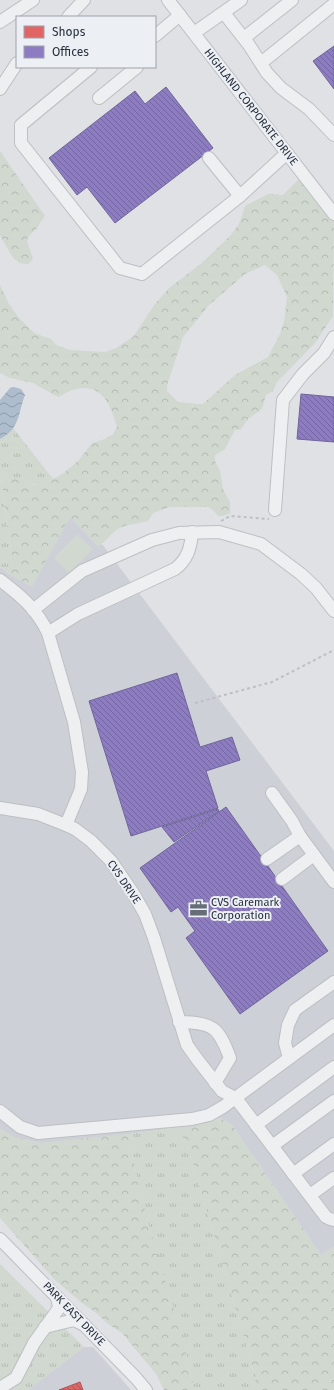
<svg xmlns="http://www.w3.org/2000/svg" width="334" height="1390" font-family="'Fira Sans',sans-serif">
<defs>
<pattern id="grass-tufts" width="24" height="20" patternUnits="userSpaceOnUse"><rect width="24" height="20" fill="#d0d8cf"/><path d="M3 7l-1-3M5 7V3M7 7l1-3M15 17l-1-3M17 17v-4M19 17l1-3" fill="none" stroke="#b3bab3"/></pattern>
<pattern id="forest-crowns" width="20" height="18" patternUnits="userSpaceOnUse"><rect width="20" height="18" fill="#d0d8cf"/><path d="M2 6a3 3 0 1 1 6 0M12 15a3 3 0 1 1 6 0" fill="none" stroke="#b3bab3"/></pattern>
<pattern id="water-waves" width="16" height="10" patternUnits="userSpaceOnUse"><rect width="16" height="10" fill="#aebdce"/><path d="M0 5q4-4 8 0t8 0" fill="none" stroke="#8e9aa8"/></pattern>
<pattern id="shops-back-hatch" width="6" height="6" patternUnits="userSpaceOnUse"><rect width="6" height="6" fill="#e06666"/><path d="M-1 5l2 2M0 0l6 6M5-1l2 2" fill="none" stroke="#b65455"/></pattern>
<pattern id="offices-back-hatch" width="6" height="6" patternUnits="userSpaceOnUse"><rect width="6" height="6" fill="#8e7cc3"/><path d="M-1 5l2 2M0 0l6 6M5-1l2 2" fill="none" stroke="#7466a0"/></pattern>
</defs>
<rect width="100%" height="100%" fill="#dfe1e4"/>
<!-- built -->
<g fill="#cdd0d7">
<path d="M70 517 98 546 102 544 334 851V1247L321 1255 232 1125 222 1119 210 1116 179 1127 122 1135 41 1143 16 1138 0 1129V567L7 573 32 586Z"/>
<path d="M84 1347H93L131 1390H28Z"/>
</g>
<!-- grass -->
<g fill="url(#grass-tufts)">
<path d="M13 428 53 479 44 484 39 485 1 479 12 559 7 573 0 567V439Z"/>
<path d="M179 1127 192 1160 256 1378 253 1390H195L187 1363 186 1348C164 1278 140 1207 129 1134Z"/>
<path d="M0 1264 84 1347 28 1390H0Z"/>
</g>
<!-- forest -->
<g fill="url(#forest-crowns)" fill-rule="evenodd">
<path d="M0 151 45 216 41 221 37 228 28 237 27 241 33 259 28 264 20 263 13 258 0 235Z"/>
<path d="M303 175 334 212 333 316 315 343 277 382 273 391 266 395 262 409 248 419 241 429 235 430 225 449 215 455V461L220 471 223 489 230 502V513L223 516H218L213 510 208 507H169L153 513 148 521C138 524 123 524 115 531 109 536 105 542 98 546L70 517 32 587 7 573 12 559 1 477 10 476 34 485 44 484 64 473 79 460 92 443 105 439 113 434 117 427C111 406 103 383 76 389 70 390 64 394 58 397L33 383 10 378 0 373V285L9 304 19 318 34 333 51 339 56 345 69 350 105 352 116 348 133 337 155 304 169 288 202 263 231 235 239 224 245 206 268 194 283 195ZM265 265 277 275 287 297 284 322 280 334 268 357 235 375 203 404H198L178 402 167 391V385L183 337 209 305 245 274Z"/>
<path d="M210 1116 222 1119 232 1125 321 1255 334 1247V1390H253L256 1378 192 1160 179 1127Z"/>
<path d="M0 1129 16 1138 41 1143 129 1134C140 1207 165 1278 186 1348L187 1363 195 1390H164L156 1374 122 1333 108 1324 95 1312 82 1303 55 1280 0 1218Z"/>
</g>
<!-- green -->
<path fill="#d0d8cf" d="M77 534 93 549 69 573 54 558Z"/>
<!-- water -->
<path fill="url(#water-waves)" d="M14 387 21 389 25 395C18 413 20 429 0 439V400L10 388Z"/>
<!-- shops -->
<path fill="url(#shops-back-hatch)" stroke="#a85659" d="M80 1382 83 1390H59Z"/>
<!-- offices -->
<g fill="url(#offices-back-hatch)" stroke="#6f659a">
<path d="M334 46V89L313 61Z"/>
<path d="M166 87 213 148 115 223 87 187 77 195 49 158 135 91 145 104Z"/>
<path d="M301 394 334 397V442L297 439Z"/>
<path d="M177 673 200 747 232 737 240 760 206 771 218 808 131 836 89 701Z"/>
<path d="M226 807 328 951 240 1014 186 938 195 931 178 907 171 912 140 868Z"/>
<path d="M218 809 219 811 174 842 162 827Z"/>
</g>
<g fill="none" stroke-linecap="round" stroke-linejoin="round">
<defs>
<g id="minor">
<path d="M168 0 334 214"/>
<path d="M224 13 249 45 267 73 281 88 309 109 334 135"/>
<path d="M68 17 84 0"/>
<path d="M0 22 33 0"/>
<path d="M194 33 241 0"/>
<path d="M155 36 180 15"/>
<path d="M244 38 292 0"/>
<path d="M261 63 334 4"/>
<path d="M91 67 21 125V143L120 268 142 274 240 196 287 153"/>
<path d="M0 89 17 63"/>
<path d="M99 98 137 67"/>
<path d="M209 158 240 196"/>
<path d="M275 510 283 400 303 374 324 353 334 337"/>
<path d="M0 580C21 596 36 608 48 633L74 722 82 772 81 789 66 825"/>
<path d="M33 610 82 571 152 540 179 533 219 532 261 544 301 574 316 588 334 611"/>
<path d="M48 633 78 614 175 569C187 560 191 548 192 532"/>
<path d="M272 793 292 821 300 836 334 882"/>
<path d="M0 808 38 814 66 825 75 829 91 841 111 861 133 893 145 914 154 938 187 1045 197 1059 222 1091 235 1098 241 1105 326 1217 330 1219 334 1220"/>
<path d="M267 859 300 836"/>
<path d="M282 879 314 855"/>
<path d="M179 1022C213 1023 218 1026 230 1058L215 1083"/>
<path d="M289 1058 285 1043 288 1025 295 1010 334 982"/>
<path d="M0 1111 20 1127 38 1133 192 1119 209 1115 223 1107 334 1025"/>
<path d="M256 1125 334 1067"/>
<path d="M272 1146 334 1101"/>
<path d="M293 1174 334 1144"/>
<path d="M310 1195 334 1178"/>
<path d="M0 1239 136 1378 146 1390"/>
<path d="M45 1327 74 1320 84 1325"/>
<path d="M0 1388 16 1378 34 1343 59 1308 57 1297"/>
</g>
</defs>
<!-- minor casing -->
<use href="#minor" stroke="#bdbfc2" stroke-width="14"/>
<!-- path -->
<g stroke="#bdbfc3" stroke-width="2" stroke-dasharray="3 3" stroke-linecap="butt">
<path d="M221 521 230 516 269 519"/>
<path d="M195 703 272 682 334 650"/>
</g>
<!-- minor -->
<use href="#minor" stroke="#eeeff1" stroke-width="12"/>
</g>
<!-- icons -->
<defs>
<symbol id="office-bare" viewBox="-9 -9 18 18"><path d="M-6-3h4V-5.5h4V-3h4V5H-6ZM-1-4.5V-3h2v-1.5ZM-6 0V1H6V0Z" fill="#676d77" stroke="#eceff4" stroke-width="2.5" paint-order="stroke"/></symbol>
</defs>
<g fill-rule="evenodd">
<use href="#office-bare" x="186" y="896" width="25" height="25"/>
</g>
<g text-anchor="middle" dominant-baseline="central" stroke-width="4" stroke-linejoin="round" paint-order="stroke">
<!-- street labels -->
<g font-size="11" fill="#272f3c" stroke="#eceff4">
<text transform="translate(251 107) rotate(52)">HIGHLAND CORPORATE DRIVE</text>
<text transform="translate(124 882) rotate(56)">CVS DRIVE</text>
<text transform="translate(74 1314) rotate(46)">PARK EAST DRIVE</text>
</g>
<!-- poi labels -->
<g font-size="11" fill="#272f3c" stroke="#eceff4" text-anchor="start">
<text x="211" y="902">CVS Caremark<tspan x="211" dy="13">Corporation</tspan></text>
</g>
</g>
<!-- legend -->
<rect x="16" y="16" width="140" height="52" fill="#eceff4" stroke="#9da2aa"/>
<rect x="24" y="26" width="20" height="12" fill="#e06666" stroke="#9da2aa"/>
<text x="52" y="36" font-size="12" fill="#272f3c">Shops</text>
<rect x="24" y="46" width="20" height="12" fill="#8e7cc3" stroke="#9da2aa"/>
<text x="52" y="56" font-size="12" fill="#272f3c">Offices</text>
</svg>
